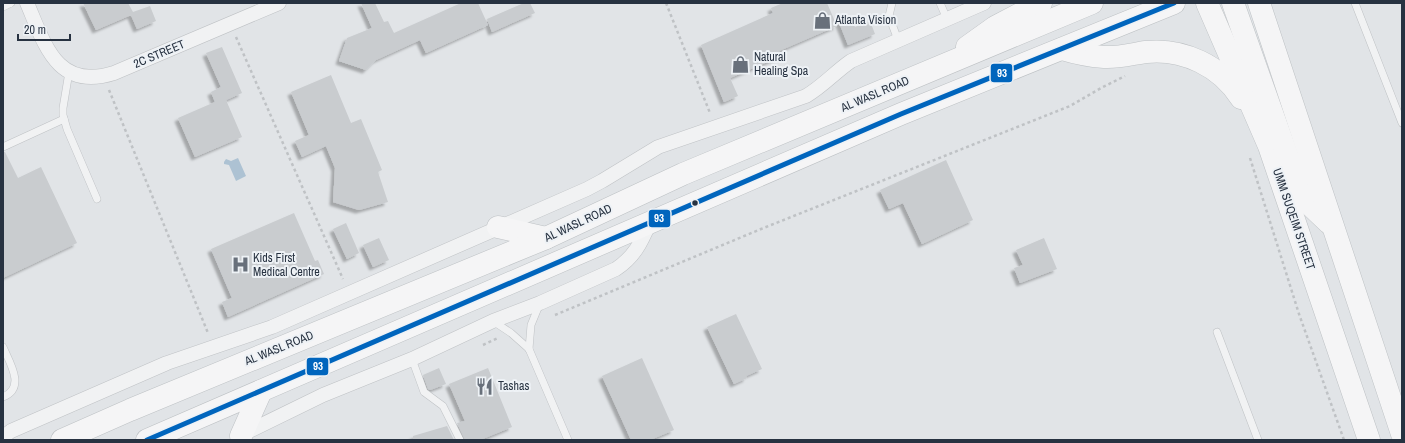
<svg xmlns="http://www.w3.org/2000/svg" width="1405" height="443" font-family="'Archivo Narrow',sans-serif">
<defs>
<filter id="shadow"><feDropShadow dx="-3.5" dy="3.5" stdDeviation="1" flood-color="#0004"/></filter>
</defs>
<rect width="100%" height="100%" fill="#e1e4e7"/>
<!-- water -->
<path fill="#adc2d3" d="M238 158 246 176 236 181 229 165 224 164V162L226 159 231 161Z"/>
<!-- building -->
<g fill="#c9cccf" filter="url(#shadow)">
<path d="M83 3H128L133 12 150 6 156 21 137 29 131 15 96 30Z"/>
<path d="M361 3H375L384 22 388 21 394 33 461 3H478L488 25 426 53 420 40 376 60 366 70 339 61 347 38 372 28Z"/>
<path d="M524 3H530L535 13 492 32 487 19Z"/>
<path d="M783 3H827L837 26 779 51 781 56 730 78 738 96 724 102 701 45 773 13 771 8Z"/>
<path d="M850 15 855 27 870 21 875 34 848 45 838 20Z"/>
<path d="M222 47 242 93 226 100 242 137 195 157 178 118 215 102 211 92 221 87 206 53Z"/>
<path d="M331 75 351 123 361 119 382 170 378 172 388 202 359 210 333 202 335 168 326 146 302 157 295 141 309 135 291 92Z"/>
<path d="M3 152H5L18 178 41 167 77 243 3 278Z"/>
<path d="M946 160 973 220 922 244 903 203 889 209 880 190Z"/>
<path d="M294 213 315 261 318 260 324 274 228 317 222 302 232 298 211 249Z"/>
<path d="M346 223 359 253 347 259 333 229Z"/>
<path d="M379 238 389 260 373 267 363 245Z"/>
<path d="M1044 238 1057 269 1020 283 1014 268 1023 265 1016 250Z"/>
<path d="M736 314 762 369 746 376 747 378 734 384 707 327Z"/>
<path d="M642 358 674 430 650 440H631L602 376Z"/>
<path d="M439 368 446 384 430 390 428 389 423 375Z"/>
<path d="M488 368 512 427 480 440H465L457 423 465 421 449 384Z"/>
<path d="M447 426 454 440H413V436Z"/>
</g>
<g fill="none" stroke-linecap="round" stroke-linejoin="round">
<defs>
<g id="service">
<path d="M892 3 889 16 898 40"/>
<path d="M940 3 947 19"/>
<path d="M1355 3 1402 123"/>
<path d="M3 7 11 3"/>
<path d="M69 72 63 108V115L67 129 97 199"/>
<path d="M3 147 64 119"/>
<path d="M493 321 511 333 529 349 568 440"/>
<path d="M1217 332 1258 440"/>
<path d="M3 347C10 363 26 388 3 397"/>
<path d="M529 349 531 325 540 303"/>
<path d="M412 359 424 392 443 406 460 440"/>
</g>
<g id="minor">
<path d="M27 3C45 45 57 91 114 73L279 3"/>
<path d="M239 436 323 395 412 359 493 321 540 303 616 269C634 257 641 243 649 224"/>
<path d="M3 437 11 431 167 363 272 327 587 189 602 181 658 147 806 96C823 86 835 72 851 61L984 3"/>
</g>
<g id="primary">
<path d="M1207 3 1269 146 1369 440"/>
<path d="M1233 3 1298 186 1309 204 1329 223"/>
<path d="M1259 3 1402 434"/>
<path d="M967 47 995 27 1041 3"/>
<path d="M1062 49C1075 53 1089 56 1104 57 1118 58 1132 54 1146 52 1183 48 1221 66 1241 98"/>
<path d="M498 227 546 238"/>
<path d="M241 436 261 391"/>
<path d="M62 440 130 410 546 238 683 174 1092 3"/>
<path d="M147 440 901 114 1174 3"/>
</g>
</defs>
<!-- service casing -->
<use href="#service" stroke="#bfc2c5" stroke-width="8"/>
<!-- minor casing -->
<use href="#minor" stroke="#bfc2c5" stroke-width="15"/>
<!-- primary casing -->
<use href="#primary" stroke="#bdc1c4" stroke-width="23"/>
<!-- path -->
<g stroke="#bfc2c5" stroke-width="2.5" stroke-dasharray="3 3" stroke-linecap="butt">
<path d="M666 3 710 113"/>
<path d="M236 37 343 279"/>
<path d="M109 90 208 333"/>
<path d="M1250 158 1299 314 1344 440"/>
<path d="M555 315 761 229 1070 106 1101 88 1125 76"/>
<path d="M483 345 498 338"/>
</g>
<!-- service -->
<use href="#service" stroke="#f1f2f3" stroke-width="7"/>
<!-- minor -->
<use href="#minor" stroke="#f1f2f3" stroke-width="14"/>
<!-- primary -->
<use href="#primary" stroke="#f5f5f6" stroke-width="22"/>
<defs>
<path id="bus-1" d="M147 440 901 114 1174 3"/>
</defs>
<!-- bus-1 casing -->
<use href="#bus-1" stroke="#eef2f6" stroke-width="8"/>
<!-- bus-1 -->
<use href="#bus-1" stroke="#0065bd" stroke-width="5"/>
</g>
<!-- icons -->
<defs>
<symbol id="shop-bare" viewBox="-9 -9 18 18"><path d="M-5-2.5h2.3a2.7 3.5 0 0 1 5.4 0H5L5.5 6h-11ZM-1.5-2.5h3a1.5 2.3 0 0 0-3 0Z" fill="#68707b" stroke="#eef2f6" stroke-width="2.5" paint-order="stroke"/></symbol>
<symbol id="hospital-bare" viewBox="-9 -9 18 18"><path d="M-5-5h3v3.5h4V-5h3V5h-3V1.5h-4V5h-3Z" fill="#68707b" stroke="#eef2f6" stroke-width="2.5" paint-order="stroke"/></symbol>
<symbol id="restaurant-bare" viewBox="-9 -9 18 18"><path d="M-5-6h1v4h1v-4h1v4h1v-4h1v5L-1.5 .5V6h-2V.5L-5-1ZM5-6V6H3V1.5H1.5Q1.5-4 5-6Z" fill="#68707b" stroke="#eef2f6" stroke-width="2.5" paint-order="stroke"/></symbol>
</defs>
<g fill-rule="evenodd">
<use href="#shop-bare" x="810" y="8" width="25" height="25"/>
<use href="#shop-bare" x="728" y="52" width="25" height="25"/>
<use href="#hospital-bare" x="228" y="252" width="25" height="25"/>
<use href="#restaurant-bare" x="472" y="374" width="25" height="25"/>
</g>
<!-- markers -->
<circle fill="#273241" stroke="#eef2f6" stroke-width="1.5" cx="695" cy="203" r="3.5"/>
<g text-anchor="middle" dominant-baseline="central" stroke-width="4" stroke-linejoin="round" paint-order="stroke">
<!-- poi labels -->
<g font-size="12" fill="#273241" stroke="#eef2f6" text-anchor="start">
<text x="835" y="20">Atlanta Vision</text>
<text x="754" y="57">Natural<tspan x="754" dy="14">Healing Spa</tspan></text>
<text x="253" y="258">Kids First<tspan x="253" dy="14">Medical Centre</tspan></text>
<text x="498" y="386">Tashas</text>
</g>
<!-- street labels -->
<g font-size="12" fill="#273241" stroke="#eef2f6">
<text transform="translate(159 54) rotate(-23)">2C STREET</text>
<text transform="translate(875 94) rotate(-23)">AL WASL ROAD</text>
<text transform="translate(1294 219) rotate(71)">UMM SUQEIM STREET</text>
<text transform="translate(578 223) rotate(-25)">AL WASL ROAD</text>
<text transform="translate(279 348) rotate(-22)">AL WASL ROAD</text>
</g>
</g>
<g stroke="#eef2f6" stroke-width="1.5">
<rect x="990" y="63" width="23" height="20" rx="4" fill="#0065bd"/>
<rect x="648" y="209" width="23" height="19" rx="4" fill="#0065bd"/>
<rect x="306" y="357" width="23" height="19" rx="4" fill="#0065bd"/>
</g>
<g font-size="11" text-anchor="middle" font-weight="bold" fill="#fff">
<text x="1002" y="77">93</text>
<text x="659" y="222">93</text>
<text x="318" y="370">93</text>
</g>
<!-- border -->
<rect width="1405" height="443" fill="none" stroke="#273241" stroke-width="8"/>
<!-- scale -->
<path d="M18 34v6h52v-6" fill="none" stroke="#273241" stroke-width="2"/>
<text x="24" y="34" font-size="12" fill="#273241" stroke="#eef2f6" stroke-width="3" paint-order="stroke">20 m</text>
</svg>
